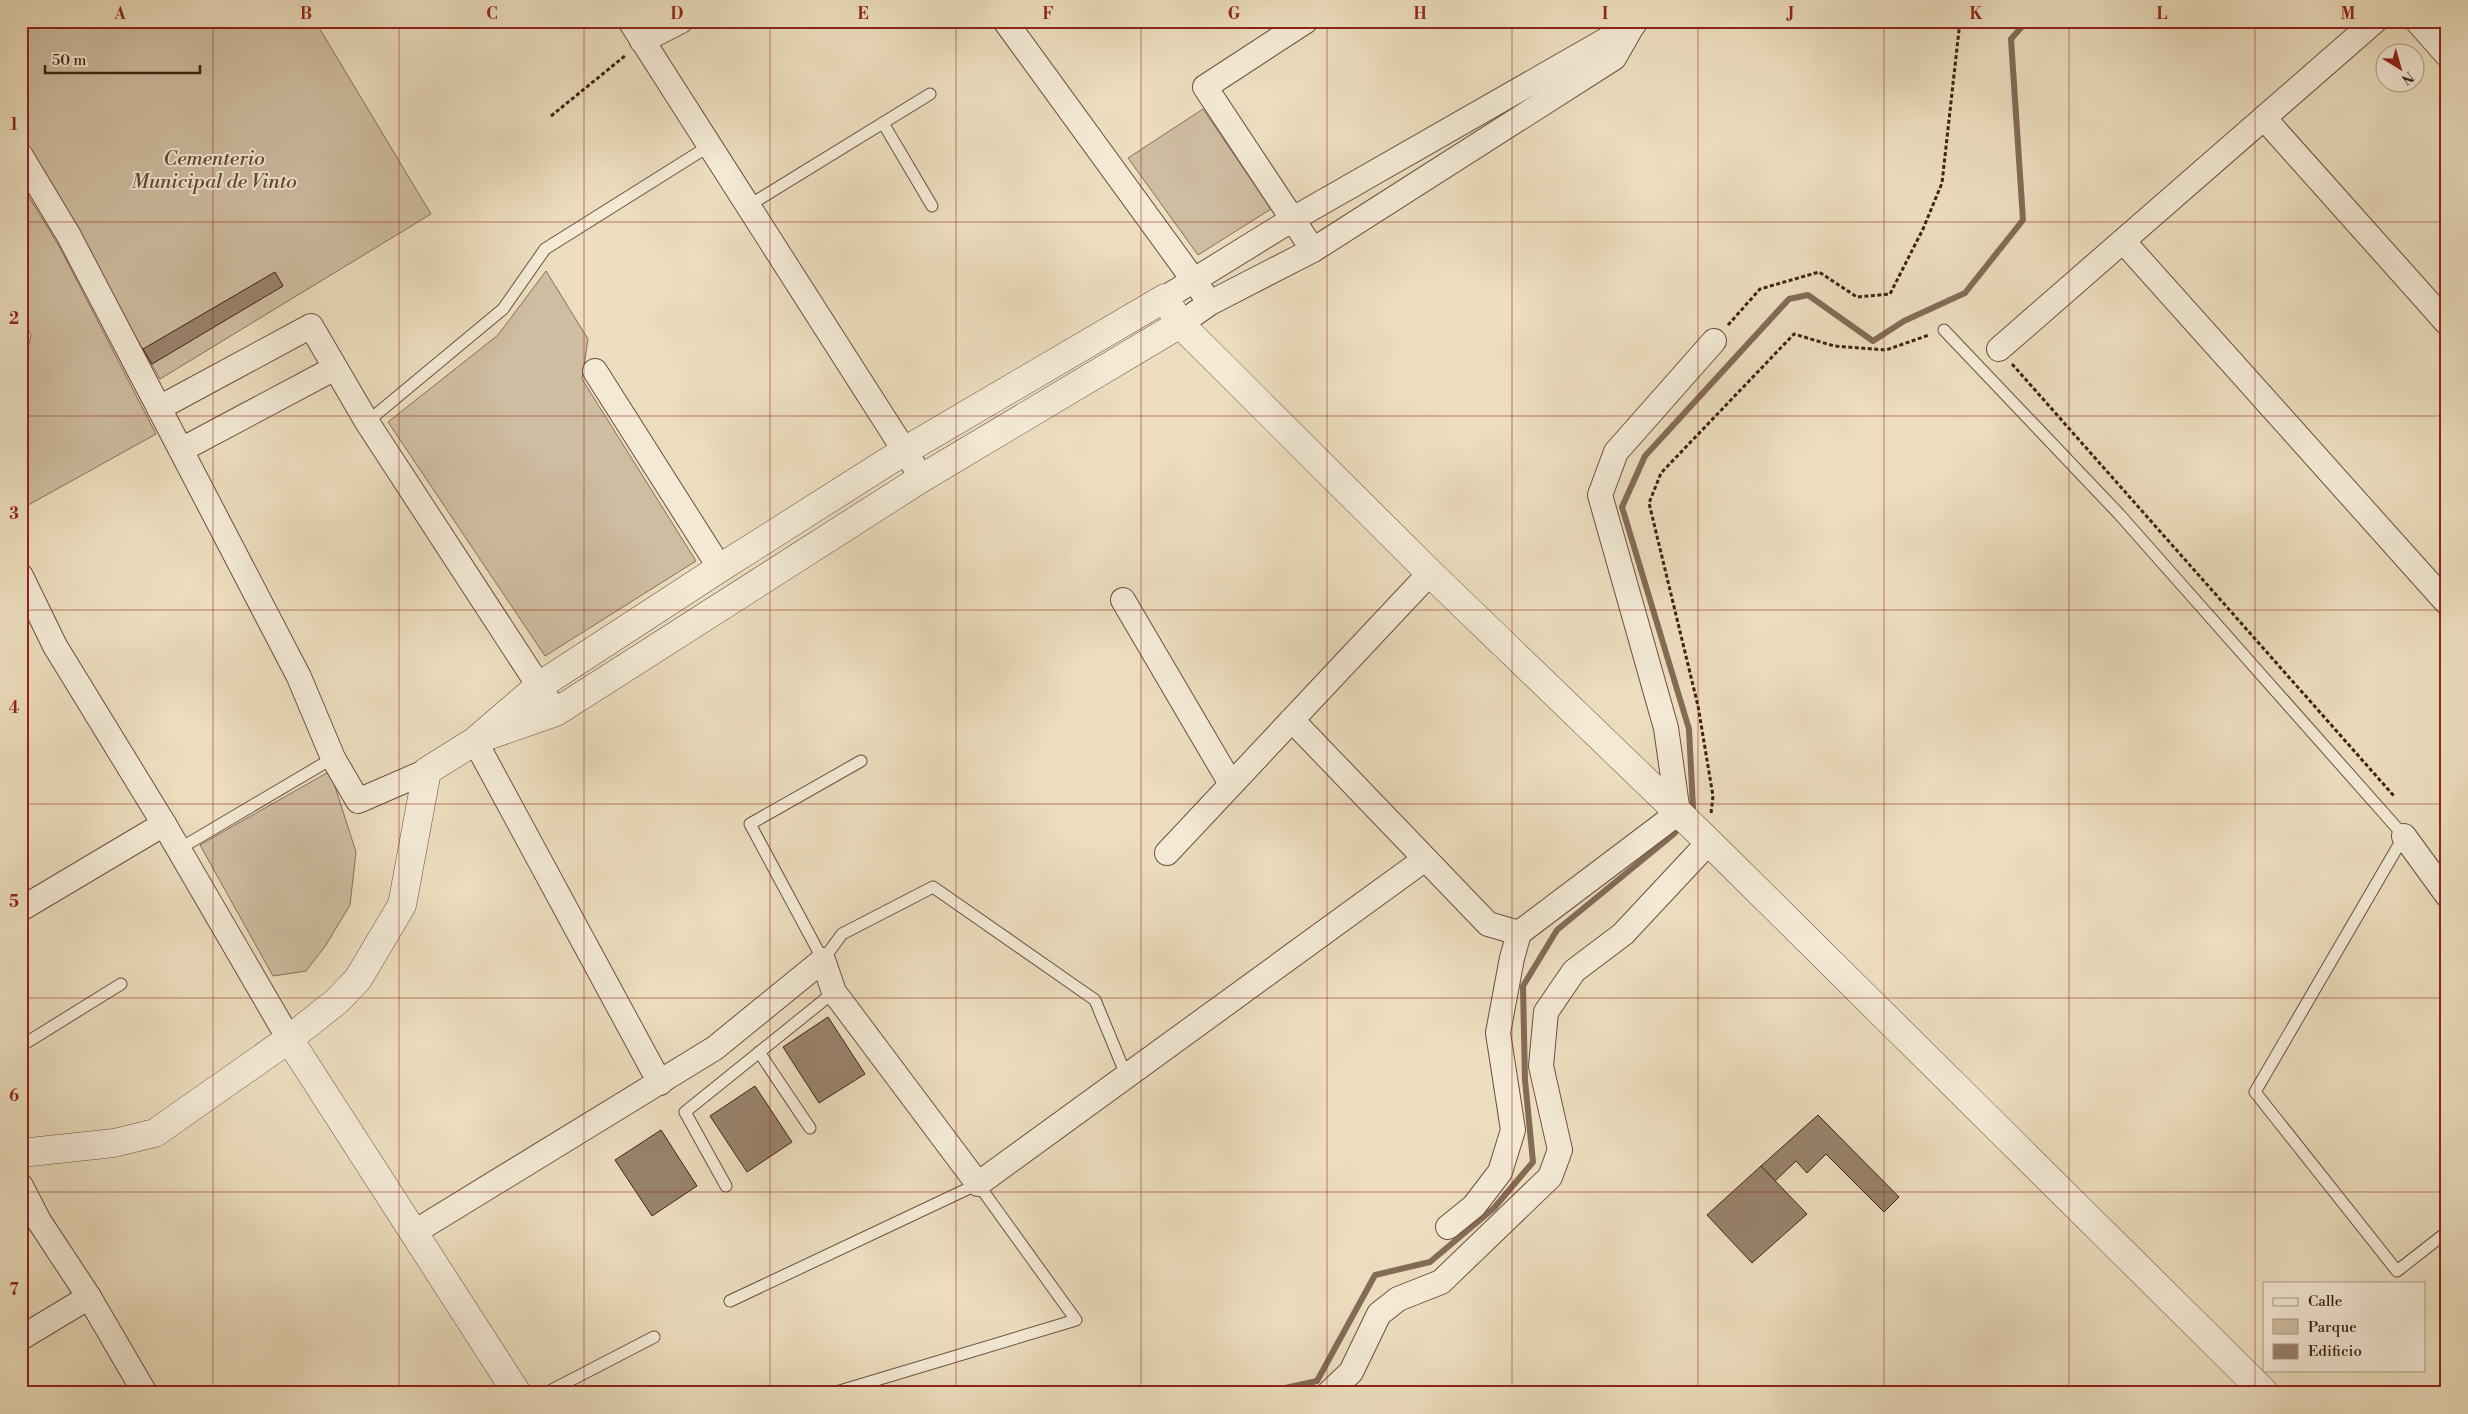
<svg xmlns="http://www.w3.org/2000/svg" width="2468" height="1414" font-family="'Libre Bodoni',serif">
<rect width="100%" height="100%" fill="#ecddbe"/>
<filter id="stains"><feTurbulence type="fractalNoise" baseFrequency=".004" numOctaves="4"/><feColorMatrix values="0 0 0 0 .2 0 0 0 0 .09 0 0 0 0 .02 0 0 0 .5 -.17"/></filter>
<radialGradient id="worn" r=".72"><stop offset=".6" stop-color="#630" stop-opacity="0"/><stop offset="1" stop-color="#630" stop-opacity=".3"/></radialGradient>
<!-- green -->
<g fill="#cfbda1" stroke="#886f5a">
<path d="M21 21H315L431 214 160 379 21 137Z"/>
<path d="M1203 109 1271 209 1198 255 1128 158Z"/>
<path d="M21 184 59 246 156 434 21 509V376L31 335 21 316Z"/>
<path d="M546 271 588 339 582 379 696 561 545 656 388 422 498 335Z"/>
<path d="M330 771 356 852 350 905 326 945 306 971 273 976 200 845Z"/>
</g>
<g fill="none" stroke-linecap="round" stroke-linejoin="round">
<!-- stream -->
<g stroke="#846b57" stroke-width="6">
<path d="M2208 21H2211"/>
<path d="M1689 813 1693 808 1689 729 1622 507 1645 456 1789 299 1808 295 1873 341 1904 321 1965 293 2023 220 2011 39 2027 21"/>
<path d="M1263 1393 1317 1381 1375 1275 1430 1262 1494 1208 1533 1162 1525 1080 1523 986 1557 930 1675 833 1682 824"/>
</g>
</g>
<!-- building -->
<g fill="#99836c" stroke="#402113">
<path d="M275 272 283 286 152 364 143 349Z"/>
<path d="M828 1017 865 1074 819 1103 783 1047Z"/>
<path d="M755 1086 792 1142 747 1172 710 1116Z"/>
<path d="M1818 1115 1899 1197 1884 1212 1826 1154 1807 1173 1796 1161 1775 1181 1761 1166Z"/>
<path d="M661 1130 697 1186 652 1216 615 1160Z"/>
<path d="M1761 1166 1807 1214 1752 1263 1707 1215Z"/>
</g>
<g fill="none" stroke-linecap="round" stroke-linejoin="round">
<defs>
<g id="service">
<path d="M883 123 932 206"/>
<path d="M748 206 930 94"/>
<path d="M1944 330 2119 514 2404 836 2255 1092 2397 1271 2447 1232"/>
<path d="M367 422 503 309 545 249 709 146"/>
<path d="M861 761 750 824 823 960 842 934 933 887 1095 1000 1126 1075"/>
<path d="M179 849 333 758"/>
<path d="M21 1046 121 984"/>
<path d="M759 1052 810 1128"/>
<path d="M726 1186 685 1112 834 992"/>
<path d="M730 1301 978 1184 1076 1320 833 1393"/>
<path d="M546 1393 654 1337"/>
</g>
<g id="minor">
<path d="M630 21 922 478"/>
<path d="M1005 21 1203 293"/>
<path d="M1306 21 1205 87 1313 250"/>
<path d="M2417 21 2447 55"/>
<path d="M642 41 681 21"/>
<path d="M2264 118 2447 323"/>
<path d="M21 156 69 236 159 408 299 677 333 758 358 801 427 771"/>
<path d="M2123 241 2447 603"/>
<path d="M1165 298 1293 219 1634 24"/>
<path d="M1180 324 1210 303 1313 250 1614 58 1634 23"/>
<path d="M1999 349 2375 21"/>
<path d="M595 371 720 568"/>
<path d="M159 408 311 326 367 422 556 712"/>
<path d="M181 450 335 368"/>
<path d="M21 576 55 646 164 824 289 1039"/>
<path d="M1123 600 1231 784"/>
<path d="M1292 720 1488 924 1519 933 1678 813 1666 728 1600 495 1616 452 1714 341"/>
<path d="M475 741 660 1083"/>
<path d="M2404 836 2447 895"/>
<path d="M1167 853 1430 573"/>
<path d="M21 909 164 824"/>
<path d="M21 1186 39 1221 89 1297 145 1393"/>
<path d="M1448 1227 1474 1206 1500 1172 1513 1130 1498 1033 1512 958 1519 933"/>
<path d="M413 1233 715 1048 823 960 834 992 978 1184 1425 859"/>
<path d="M21 1338 89 1297"/>
<path d="M1329 1393 1351 1372 1379 1314 1398 1299 1441 1282 1550 1177 1560 1150 1541 1066 1546 1012 1574 971 1623 934 1709 842"/>
</g>
<g id="tertiary">
<path d="M490 735 556 712 922 478 1180 324"/>
<path d="M289 1039 517 1393"/>
<path d="M21 1153 114 1143 155 1133 289 1039 337 1001 358 979 402 905 427 771 475 741 539 686 720 568 906 450 1165 298 1180 324 1430 573 1709 842 2265 1393"/>
</g>
</defs>
<!-- service casing -->
<use href="#service" stroke="#6b503e" stroke-width="13"/>
<!-- minor casing -->
<use href="#minor" stroke="#6b503e" stroke-width="26"/>
<!-- tertiary casing -->
<use href="#tertiary" stroke="#6b503e" stroke-width="29"/>
<!-- path -->
<g stroke="#402113" stroke-width="3" stroke-dasharray="4 2.5" stroke-linecap="butt">
<path d="M551 116 626 55"/>
<path d="M1728 325 1760 289 1819 272 1857 297 1890 294 1923 229 1942 183 1960 21"/>
<path d="M2012 364 2394 796"/>
<path d="M1711 813 1713 796 1698 706 1649 503 1661 473 1794 334 1834 346 1886 350 1929 335"/>
</g>
<!-- service -->
<use href="#service" stroke="#f3e9d5" stroke-width="11"/>
<!-- minor -->
<use href="#minor" stroke="#f3e9d5" stroke-width="24"/>
<!-- tertiary -->
<use href="#tertiary" stroke="#f3e9d5" stroke-width="28"/>
</g>
<!-- grid -->
<path fill="none" stroke="#8f2418" stroke-width="1" stroke-opacity="0.55" d="M213 21V1393M399 21V1393M584 21V1393M770 21V1393M956 21V1393M1141 21V1393M1327 21V1393M1512 21V1393M1698 21V1393M1884 21V1393M2069 21V1393M2255 21V1393M21 222H2447M21 416H2447M21 610H2447M21 804H2447M21 998H2447M21 1192H2447"/>
<g text-anchor="middle" dominant-baseline="central" stroke-width="4" stroke-linejoin="round" paint-order="stroke">
<!-- park labels -->
<g font-size="20" font-style="italic" fill="#644836" stroke="#f3e9d5">
<text x="214" y="159">Cementerio<tspan x="214" dy="23">Municipal de Vinto</tspan></text>
</g>
</g>
<!-- margin -->
<rect width="2468" height="1414" fill="none" stroke="#ecddbe" stroke-width="55"/>
<!-- legend -->
<rect x="2263" y="1282" width="162" height="90" fill="#f3e9d5" stroke="#ab9987"/>
<rect x="2273" y="1298" width="25" height="8" fill="#f3e9d5" stroke="#ab9987"/>
<text x="2308" y="1306" font-size="15" fill="#402113">Calle</text>
<rect x="2273" y="1319" width="25" height="15" fill="#cfbda1" stroke="#ab9987"/>
<text x="2308" y="1332" font-size="15" fill="#402113">Parque</text>
<rect x="2273" y="1344" width="25" height="15" fill="#99836c" stroke="#ab9987"/>
<text x="2308" y="1356" font-size="15" fill="#402113">Edificio</text>
<!-- north arrow -->
<g transform="translate(2400 68) rotate(143)"><circle r="24" fill="#f3e9d5" stroke="#ab9987"/>
<path d="M0-4L9 19L0 12L-9 19Z" fill="#8f2418"/>
<text y="-8" font-size="14" font-weight="bold" text-anchor="middle" fill="#402113">N</text>
</g>
<!-- scale -->
<path d="M45 65v8h155v-8" fill="none" stroke="#402113" stroke-width="2.5"/>
<text x="52" y="65" font-size="15" fill="#402113" stroke="#f3e9d5" stroke-width="4" paint-order="stroke">50 m</text>
<rect x="28" y="28" width="2412" height="1358" fill="none" stroke="#8f2418" stroke-width="2"/>
<g font-size="16" text-anchor="middle" font-weight="bold" fill="#8f2418">
<text x="120" y="19">A</text>
<text x="306" y="19">B</text>
<text x="492" y="19">C</text>
<text x="677" y="19">D</text>
<text x="863" y="19">E</text>
<text x="1048" y="19">F</text>
<text x="1234" y="19">G</text>
<text x="1420" y="19">H</text>
<text x="1605" y="19">I</text>
<text x="1791" y="19">J</text>
<text x="1976" y="19">K</text>
<text x="2162" y="19">L</text>
<text x="2348" y="19">M</text>
<text x="14" y="130">1</text>
<text x="14" y="324">2</text>
<text x="14" y="519">3</text>
<text x="14" y="713">4</text>
<text x="14" y="907">5</text>
<text x="14" y="1101">6</text>
<text x="14" y="1295">7</text>
</g>
<rect width="100%" height="100%" filter="url(#stains)"/>
<rect width="100%" height="100%" fill="url(#worn)"/>
</svg>
